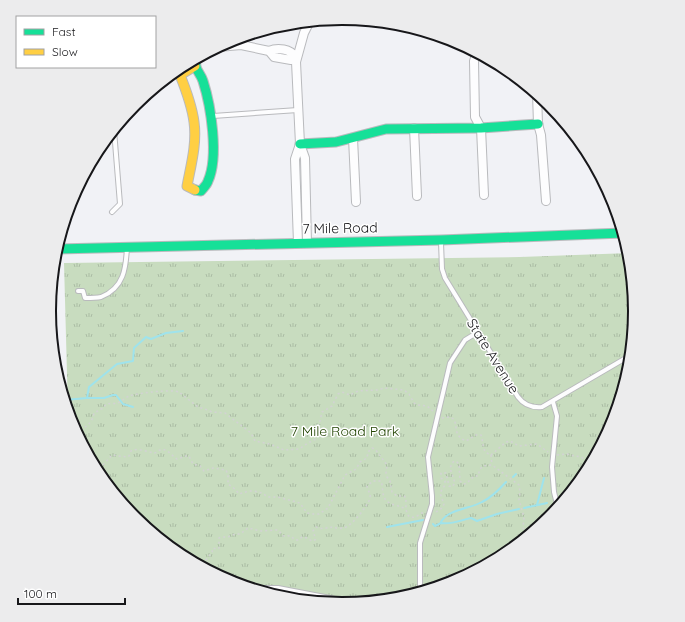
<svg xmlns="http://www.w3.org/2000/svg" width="685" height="622" font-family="Quicksand,sans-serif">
<defs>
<pattern id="park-tufts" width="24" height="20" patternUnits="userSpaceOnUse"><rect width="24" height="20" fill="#c8dcbf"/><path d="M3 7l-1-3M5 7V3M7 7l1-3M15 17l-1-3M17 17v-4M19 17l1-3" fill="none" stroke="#abbca4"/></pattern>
</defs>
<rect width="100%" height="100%" fill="#f1f2f6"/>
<!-- park -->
<path fill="url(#park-tufts)" d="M630 253 635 311 630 368 613 423 586 474 550 518 505 555 454 582 399 598 342 604 285 598 230 582 180 554 135 518 99 474 72 423 68 411 64 263 520 257Z"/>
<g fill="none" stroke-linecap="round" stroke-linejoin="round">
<!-- stream -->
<g stroke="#9fe3ec" stroke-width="2">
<path d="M87 398H104L113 395H116L123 404 133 407"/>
<path d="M65 400 87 398 89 387 117 364 133 361 134 348 146 337 151 339 166 333 183 331"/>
<path d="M513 477 516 474"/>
<path d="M537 505 544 478"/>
<path d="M524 508 547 503"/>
<path d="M441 522C448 509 470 509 482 502 492 497 499 490 506 482"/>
<path d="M433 524 435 526 441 523C451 525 461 520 471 518L477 521 497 514 519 509"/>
<path d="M387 527 423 520"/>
</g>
<defs>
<g id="lane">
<path d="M213 116 298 110"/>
<path d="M112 212 120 204 114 130"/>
<path d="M441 242 442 269 445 278 518 397C524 405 532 408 542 407L631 355"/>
<path d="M78 291H83L85 298C90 298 96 298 101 297 124 288 126 268 127 247"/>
<path d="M553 402 557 416 552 467 554 492 558 508"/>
<path d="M257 590 265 588H278L356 603"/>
<path d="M420 592V543L432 504V496L428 457 450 363 465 340 478 332"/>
</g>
<g id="street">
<path d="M218 47 241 45 269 51 274 57 291 60 296 57C290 49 278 47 269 51"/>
<path d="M477 52 474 61 475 117 481 128 484 195"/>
<path d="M537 93 538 124 541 135 546 201"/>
<path d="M414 128 417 196"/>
<path d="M353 138 356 202"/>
<path d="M298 243 295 159 300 144"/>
<path d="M307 243 305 158 300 144 296 62 304 33 310 21"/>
</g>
<g id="fast">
<path d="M300 144 336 142 386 129 481 128 538 124"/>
<path d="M195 190 201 191C203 188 207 185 208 181 219 157 211 106 203 81 200 72 194 70 196 59"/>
<path d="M57 249 441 240 623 233"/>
</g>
<path id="slow" d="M195 190 187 186C191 165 197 143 194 122 192 106 186 90 180 75L195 66"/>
</defs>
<!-- lane casing -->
<use href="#lane" stroke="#b9babd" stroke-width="6"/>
<!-- street casing -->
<use href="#street" stroke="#b9babd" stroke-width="10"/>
<!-- fast casing -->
<use href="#fast" stroke="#b9babd" stroke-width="11"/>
<!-- slow casing -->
<use href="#slow" stroke="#b9babd" stroke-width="11"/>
<!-- path -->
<g stroke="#d2d3d3" stroke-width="1.5" stroke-dasharray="2 3" stroke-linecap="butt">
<path d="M442 418 449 417 454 419C458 429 453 435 466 441L476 435H481C484 443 481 452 491 455"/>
<path d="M76 432C86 427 92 424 94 413L103 408 106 404C110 403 114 404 118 403 122 401 125 398 129 396 137 393 172 389 179 392L198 407 205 409 212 412 225 413 251 433 255 441 270 444 284 450 299 449 308 443 316 439 322 412 332 406 338 394 342 392 350 395 358 391 378 390 384 388 404 390 409 394 414 403 417 405 427 406 433 411"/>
<path d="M491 455 506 442 510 441 519 446 537 444 548 452"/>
<path d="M491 455 492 465"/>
<path d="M557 455 567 454 575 456 581 457 592 464"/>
<path d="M99 474 103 465 112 455 127 457 129 456 131 451C138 447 147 452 154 453 156 453 158 451 160 450 166 447 172 456 177 459L186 456H189L193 464 200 466 204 471 213 468 226 470 228 475V484L235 489 239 494 249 491H254L262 493 268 497H278L300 503 307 513 312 514H319L328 508 345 475 356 469 360 462 367 458 368 452 372 448 375 449 387 465 386 473 387 477 390 481 392 492 397 496H404L406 498C406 504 404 520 415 517 418 516 421 513 424 512"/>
<path d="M436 512 442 508 444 504 440 493 445 485V481L441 478V473H446L449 486 452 487 455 483 450 468 453 462 456 461 459 464 460 481 464 484 467 483 474 476H478L480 469 483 466 492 465 519 485 520 492 519 500 524 517 523 528 527 537"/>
<path d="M208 570 206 560 212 552 213 548 217 549 219 548V538L222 537H228L235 534H240L248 528 261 531 277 530 279 531 283 536C290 535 291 536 295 540H298L302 537 307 538 312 541 315 540V537L313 531 316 527 324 529C332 525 335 529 343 528 351 527 368 506 370 498 371 494 368 491 367 486L373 481H381C383 486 382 492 384 497 388 507 401 504 406 510"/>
</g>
<!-- lane -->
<use href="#lane" stroke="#fdfdfe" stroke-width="4"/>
<!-- street -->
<use href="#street" stroke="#fdfdfe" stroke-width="8"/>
<!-- fast -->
<use href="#fast" stroke="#16e098" stroke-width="9"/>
<!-- slow -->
<use href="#slow" stroke="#ffcf43" stroke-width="9"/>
</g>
<g text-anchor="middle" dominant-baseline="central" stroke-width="3" stroke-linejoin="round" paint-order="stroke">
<!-- street labels -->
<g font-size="14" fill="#17171a" stroke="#fff">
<text transform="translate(340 228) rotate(-1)">7 Mile Road</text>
<text transform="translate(493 356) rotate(58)">State Avenue</text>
</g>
<!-- park labels -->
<g font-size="14" fill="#224402" stroke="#fff">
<text x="345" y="431">7 Mile Road Park</text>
</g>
</g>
<!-- crop -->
<path d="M0 0H685V622H0ZM56 311a286 286 0 1 1 572 0a286 286 0 1 1-572 0Z" fill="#ececed" fill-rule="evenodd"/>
<path fill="none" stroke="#17171a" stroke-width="2" d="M56 311a286 286 0 1 1 572 0a286 286 0 1 1-572 0Z"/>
<!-- legend -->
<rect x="16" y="16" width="140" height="52" fill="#ffffff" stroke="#a2a2a3"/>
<rect x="24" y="29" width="20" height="6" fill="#16e098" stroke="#a2a2a3"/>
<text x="52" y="36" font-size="12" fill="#17171a">Fast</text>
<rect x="24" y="49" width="20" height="6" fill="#ffcf43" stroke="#a2a2a3"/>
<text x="52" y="56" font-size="12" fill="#17171a">Slow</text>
<!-- scale -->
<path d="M18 598v6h107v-6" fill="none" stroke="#17171a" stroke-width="2"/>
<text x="24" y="598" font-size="12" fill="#17171a" stroke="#ffffff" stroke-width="3" paint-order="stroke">100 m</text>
</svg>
